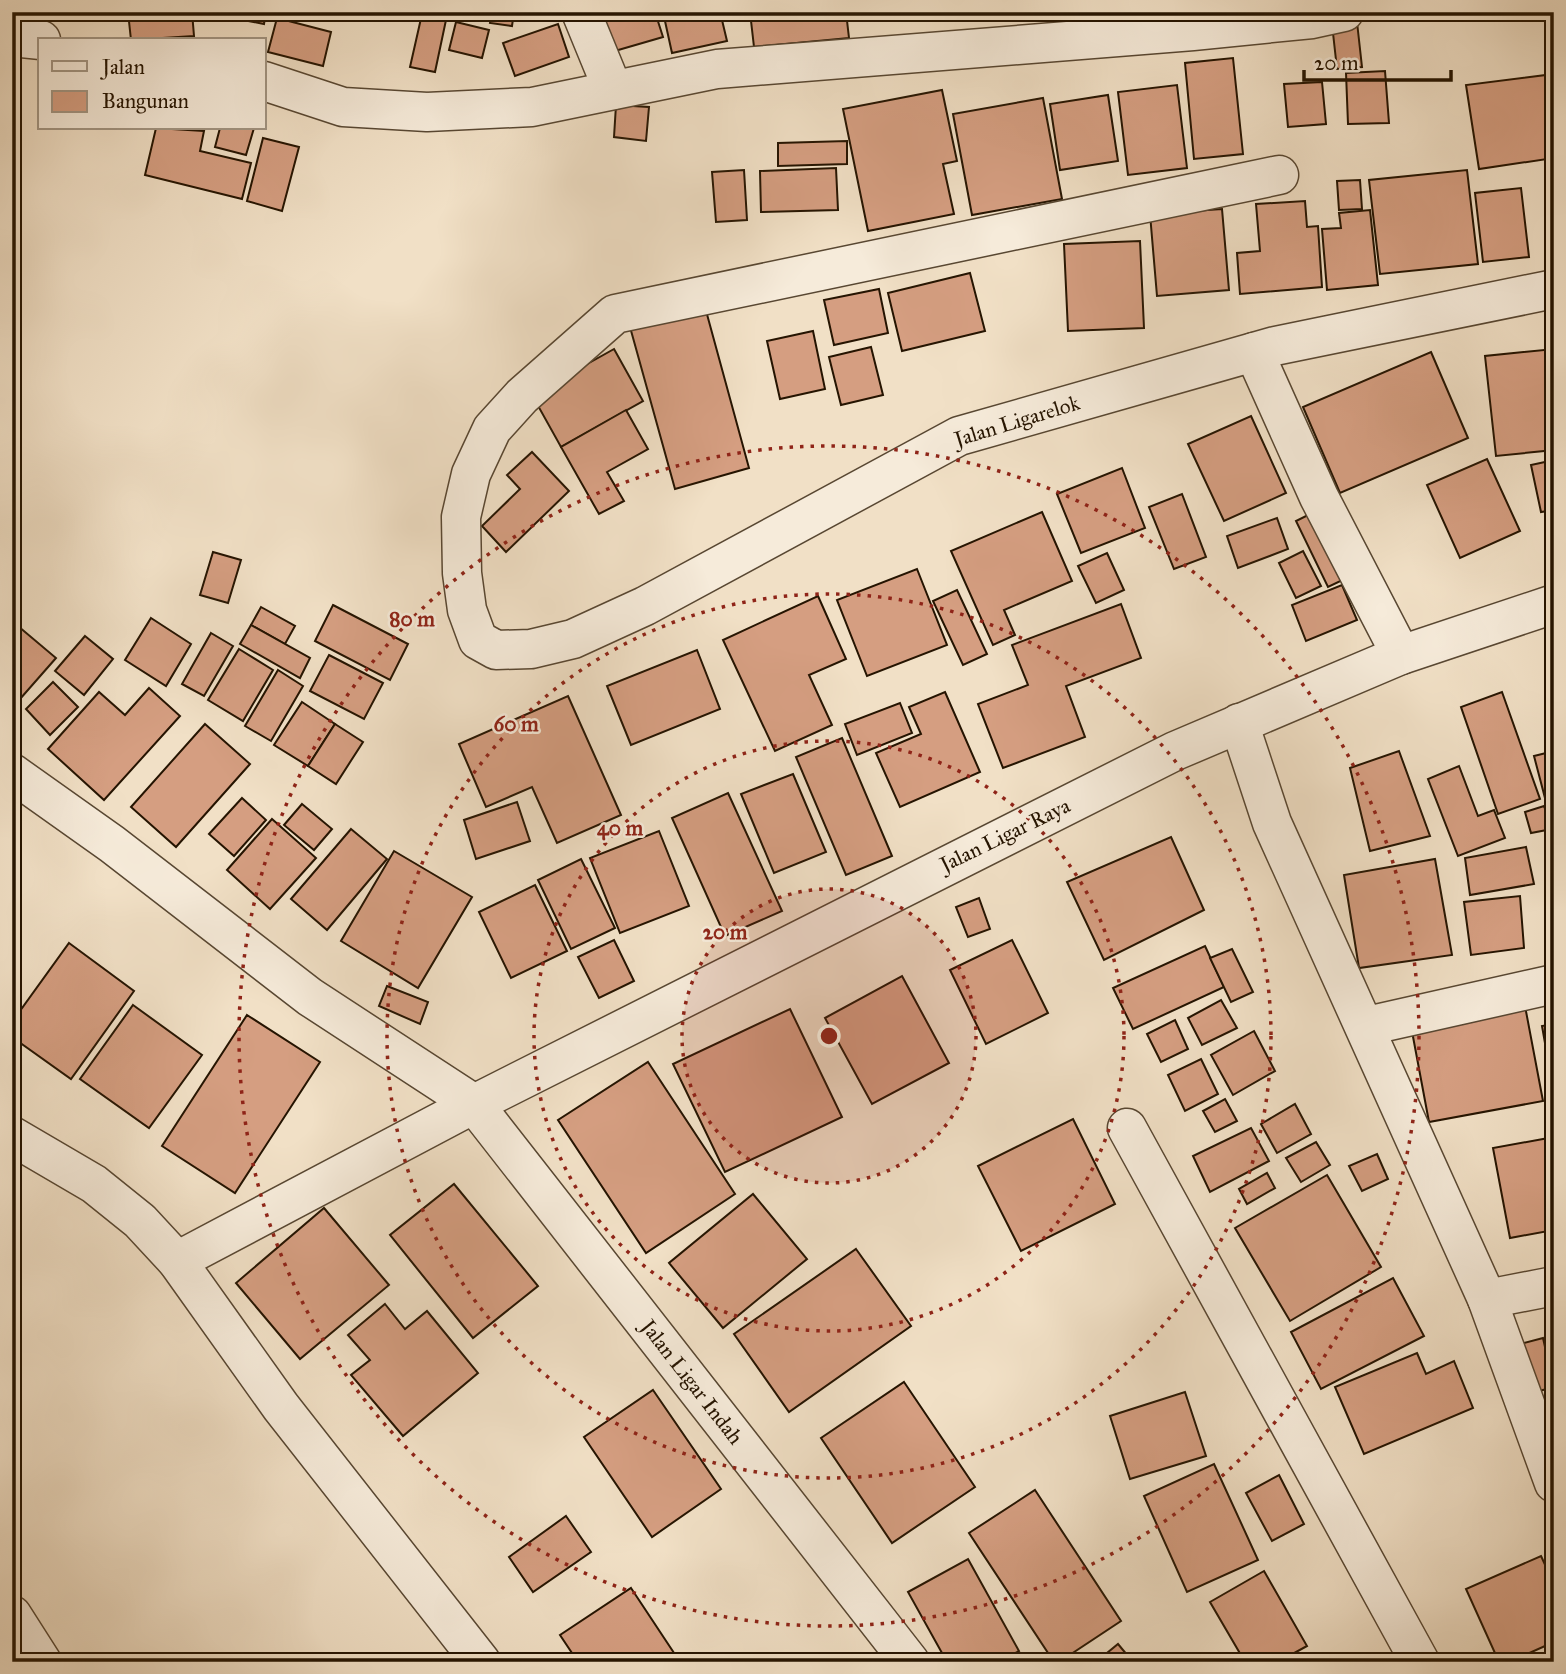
<svg xmlns="http://www.w3.org/2000/svg" width="1566" height="1674" font-family="'IM FELL Great Primer',serif">
<rect width="100%" height="100%" fill="#f1e0c6"/>
<filter id="stains"><feTurbulence type="fractalNoise" baseFrequency=".00286" numOctaves="4"/><feColorMatrix values="0 0 0 0 .2 0 0 0 0 .09 0 0 0 0 .02 0 0 0 .5 -.17"/></filter>
<radialGradient id="worn" r=".72"><stop offset=".6" stop-color="#630" stop-opacity="0"/><stop offset="1" stop-color="#630" stop-opacity=".3"/></radialGradient>
<!-- building -->
<g fill="#d59e81" stroke="#251401" stroke-width="2">
<path d="M25 12H112V15L26 23Z"/>
<path d="M128 12H192L194 36 131 40Z"/>
<path d="M201 12H266L264 24Z"/>
<path d="M304 12H358L357 19Z"/>
<path d="M450 12H486L485 19Z"/>
<path d="M492 12H514L512 26 490 23Z"/>
<path d="M624 12H655L663 37 608 53 598 20Z"/>
<path d="M663 12H742L743 15 722 20 727 41 672 53Z"/>
<path d="M750 12H846L849 38 754 47Z"/>
<path d="M422 14 446 20 435 72 410 67Z"/>
<path d="M277 18 331 32 323 66 268 52Z"/>
<path d="M456 22 489 30 482 58 449 50Z"/>
<path d="M1357 22 1362 67 1337 69 1332 24Z"/>
<path d="M558 24 569 57 515 76 503 43Z"/>
<path d="M1233 58 1243 154 1194 159 1185 63Z"/>
<path d="M1385 71 1389 123 1348 124 1346 73Z"/>
<path d="M1554 74V158L1479 169 1466 85Z"/>
<path d="M1322 82 1326 124 1288 127 1284 84Z"/>
<path d="M1177 85 1187 168 1128 175 1118 92Z"/>
<path d="M942 90 957 161 943 164 954 214 868 231 843 109Z"/>
<path d="M1108 95 1118 161 1060 170 1050 104Z"/>
<path d="M1043 98 1062 199 972 215 953 114Z"/>
<path d="M616 105 649 107 646 141 614 137Z"/>
<path d="M156 128 204 131 200 151 251 163 242 199 145 175Z"/>
<path d="M220 128H254L246 155 215 147Z"/>
<path d="M263 138 299 147 282 211 247 201Z"/>
<path d="M847 141V164L778 166V143Z"/>
<path d="M836 168 838 210 761 212 760 171Z"/>
<path d="M744 170 747 220 716 222 712 172Z"/>
<path d="M1467 170 1478 264 1380 274 1369 180Z"/>
<path d="M1360 180 1362 209 1339 210 1337 181Z"/>
<path d="M1521 188 1529 257 1483 262 1475 193Z"/>
<path d="M1305 201 1307 227 1318 226 1322 287 1240 294 1237 253 1260 251 1256 204Z"/>
<path d="M1222 209 1229 290 1157 296 1150 214Z"/>
<path d="M1370 210 1378 285 1327 290 1322 229 1341 228 1339 213Z"/>
<path d="M1140 241 1144 328 1068 331 1064 244Z"/>
<path d="M970 273 985 331 902 351 888 293Z"/>
<path d="M879 289 888 333 834 345 824 300Z"/>
<path d="M705 307 749 468 675 489 630 327Z"/>
<path d="M813 331 825 389 780 399 767 341Z"/>
<path d="M871 347 883 395 841 405 829 357Z"/>
<path d="M614 349 643 401 561 447 532 395Z"/>
<path d="M1554 349V450L1496 456 1485 356Z"/>
<path d="M1431 352 1468 438 1340 493 1303 407Z"/>
<path d="M626 410 648 449 607 472 624 501 599 514 561 447Z"/>
<path d="M1251 416 1286 493 1224 521 1188 444Z"/>
<path d="M532 452 569 491 506 552 482 526 520 489 507 475Z"/>
<path d="M1487 459 1520 531 1460 558 1427 485Z"/>
<path d="M1554 460V510L1541 512 1531 465Z"/>
<path d="M1122 468 1145 528 1081 553 1057 494Z"/>
<path d="M1182 494 1206 557 1174 569 1149 507Z"/>
<path d="M1318 510 1351 576 1328 587 1296 521Z"/>
<path d="M1042 512 1072 581 1004 610 1015 635 993 645 951 551Z"/>
<path d="M1277 518 1288 549 1238 568 1227 536Z"/>
<path d="M1303 551 1321 586 1296 598 1279 563Z"/>
<path d="M213 552 241 560 228 603 200 595Z"/>
<path d="M1107 553 1124 590 1096 603 1078 566Z"/>
<path d="M917 569 947 645 867 676 837 600Z"/>
<path d="M1342 585 1357 620 1306 641 1292 605Z"/>
<path d="M957 590 987 654 963 665 933 601Z"/>
<path d="M818 596 846 659 809 675 832 725 775 751 723 640Z"/>
<path d="M1121 604 1141 658 1066 686 1085 737 1003 768 978 704 1028 685 1012 645Z"/>
<path d="M333 605 408 644 390 680 315 641Z"/>
<path d="M261 607 295 626 285 644 251 625Z"/>
<path d="M151 618 191 644 166 686 125 660Z"/>
<path d="M12 621 56 658 13 707 12 706Z"/>
<path d="M251 625 310 658 300 678 240 644Z"/>
<path d="M211 633 233 646 204 696 182 684Z"/>
<path d="M85 636 113 659 84 695 55 671Z"/>
<path d="M239 649 273 670 243 721 208 700Z"/>
<path d="M697 650 720 709 631 745 607 686Z"/>
<path d="M329 655 383 683 364 719 310 691Z"/>
<path d="M278 670 303 686 271 741 245 726Z"/>
<path d="M53 682 78 707 50 735 26 709Z"/>
<path d="M149 688 180 716 104 800 48 749 99 692 125 715Z"/>
<path d="M945 692 980 772 900 807 876 753 921 734 909 707Z"/>
<path d="M1502 692 1540 799 1498 814 1461 707Z"/>
<path d="M568 696 621 815 557 843 532 787 486 807 459 744Z"/>
<path d="M302 702 335 724 308 766 274 745Z"/>
<path d="M900 703 912 733 857 755 845 724Z"/>
<path d="M205 724 250 764 176 847 131 807Z"/>
<path d="M335 724 363 742 336 784 308 766Z"/>
<path d="M842 738 892 856 846 875 796 757Z"/>
<path d="M1399 751 1430 836 1370 851 1350 768Z"/>
<path d="M1554 751V796L1545 798 1534 756Z"/>
<path d="M1459 766 1478 816 1494 810 1505 838 1458 856 1428 779Z"/>
<path d="M793 774 826 852 774 873 741 794Z"/>
<path d="M728 793 782 911 725 936 672 818Z"/>
<path d="M242 798 266 820 234 856 209 834Z"/>
<path d="M517 802 530 841 476 859 464 820Z"/>
<path d="M302 804 332 829 314 850 284 825Z"/>
<path d="M1544 806 1552 829 1531 833 1525 812Z"/>
<path d="M272 819 316 858 270 909 227 870Z"/>
<path d="M351 829 387 859 327 930 291 899Z"/>
<path d="M659 831 689 906 620 933 590 858Z"/>
<path d="M1171 837 1204 910 1104 960 1067 882Z"/>
<path d="M1526 847 1534 884 1470 895 1465 858Z"/>
<path d="M394 851 472 897 418 988 341 941Z"/>
<path d="M581 859 615 928 571 949 538 880Z"/>
<path d="M1435 859 1452 955 1359 968 1344 875Z"/>
<path d="M535 885 567 951 511 978 479 912Z"/>
<path d="M1520 896 1524 948 1471 955 1464 902Z"/>
<path d="M979 898 990 929 968 937 956 907Z"/>
<path d="M614 940 634 981 599 998 578 957Z"/>
<path d="M1012 940 1048 1013 986 1044 950 970Z"/>
<path d="M69 943 134 991 71 1079 12 1037V1022Z"/>
<path d="M1205 946 1224 987 1133 1029 1113 988Z"/>
<path d="M1232 949 1253 992 1231 1002 1210 958Z"/>
<path d="M902 976 949 1063 872 1104 825 1018Z"/>
<path d="M387 986 428 1002 420 1024 379 1006Z"/>
<path d="M1221 1000 1237 1028 1202 1045 1188 1018Z"/>
<path d="M133 1005 202 1055 149 1128 80 1079Z"/>
<path d="M1525 1006 1543 1101 1429 1122 1411 1026Z"/>
<path d="M790 1009 842 1117 725 1172 673 1064Z"/>
<path d="M247 1015 320 1062 235 1193 162 1146Z"/>
<path d="M1175 1020 1188 1049 1161 1062 1147 1034Z"/>
<path d="M1554 1024V1094L1542 1026Z"/>
<path d="M1254 1031 1275 1071 1233 1095 1211 1055Z"/>
<path d="M1201 1059 1218 1094 1185 1111 1168 1075Z"/>
<path d="M648 1062 735 1194 646 1253 558 1120Z"/>
<path d="M1225 1099 1237 1121 1215 1132 1203 1111Z"/>
<path d="M1295 1104 1311 1134 1277 1153 1261 1124Z"/>
<path d="M1073 1119 1115 1204 1021 1251 978 1166Z"/>
<path d="M1251 1128 1269 1161 1210 1192 1193 1156Z"/>
<path d="M1554 1137V1230L1510 1238 1493 1148Z"/>
<path d="M1316 1142 1330 1165 1301 1182 1286 1158Z"/>
<path d="M1377 1154 1388 1179 1362 1191 1349 1166Z"/>
<path d="M1267 1173 1275 1188 1247 1204 1239 1189Z"/>
<path d="M1327 1175 1381 1267 1290 1321 1235 1228Z"/>
<path d="M454 1184 538 1286 473 1338 390 1235Z"/>
<path d="M753 1194 807 1259 723 1328 669 1263Z"/>
<path d="M324 1208 389 1285 300 1359 236 1283Z"/>
<path d="M856 1249 911 1326 789 1412 734 1334Z"/>
<path d="M1393 1278 1424 1336 1321 1389 1291 1332Z"/>
<path d="M385 1304 405 1329 427 1311 478 1373 403 1436 351 1375 370 1360 348 1335Z"/>
<path d="M1543 1338 1554 1387 1532 1393 1520 1344Z"/>
<path d="M1417 1353 1426 1374 1454 1361 1473 1408 1364 1454 1335 1387Z"/>
<path d="M904 1382 975 1487 892 1543 821 1438Z"/>
<path d="M653 1390 721 1489 652 1537 584 1437Z"/>
<path d="M1185 1392 1206 1456 1130 1479 1110 1416Z"/>
<path d="M1214 1464 1258 1560 1187 1592 1144 1496Z"/>
<path d="M1279 1475 1304 1524 1272 1541 1246 1493Z"/>
<path d="M1035 1490 1121 1621 1059 1662H1054L969 1533Z"/>
<path d="M566 1516 591 1552 533 1592 509 1557Z"/>
<path d="M1541 1556 1554 1584V1642L1509 1662H1499L1466 1589Z"/>
<path d="M968 1559 1019 1651 998 1662H947L908 1592Z"/>
<path d="M1264 1571 1307 1646 1278 1662H1245L1210 1602Z"/>
<path d="M631 1588 680 1662H578L560 1635Z"/>
<path d="M1118 1644 1133 1662H1096Z"/>
</g>
<g fill="none" stroke-linecap="round" stroke-linejoin="round">
<defs>
<g id="minor">
<path d="M581 12 613 90"/>
<path d="M12 37 41 40"/>
<path d="M264 81 343 107 427 112 532 107 717 69 1193 31 1312 19 1344 12"/>
<path d="M1279 175 615 314 522 396 492 429 471 474 461 517 462 573 467 610 478 640 496 650 531 649 573 639 645 606 959 436 1275 346 1554 289"/>
<path d="M1254 352 1319 497 1401 655"/>
<path d="M1239 723 1272 823 1487 1299 1554 1483"/>
<path d="M12 773 112 844 310 997 474 1104 910 1662"/>
<path d="M1367 1026 1554 984"/>
<path d="M1127 1128 1420 1662"/>
<path d="M12 1136 94 1184 140 1221 177 1261 281 1407 481 1662"/>
<path d="M177 1261 474 1104 1175 751 1401 655 1554 604"/>
<path d="M1487 1299 1554 1286"/>
<path d="M12 1615 42 1662"/>
</g>
</defs>
<!-- minor casing -->
<use href="#minor" stroke="#584732" stroke-width="41"/>
<!-- minor -->
<use href="#minor" stroke="#f6ebda" stroke-width="38"/>
</g>
<!-- distance rings -->
<circle cx="829" cy="1036" r="147" fill="#8f2418" fill-opacity=".12"/>
<g fill="none" stroke="#8f2418" stroke-width="3.5" stroke-dasharray="3.5 7">
<circle cx="829" cy="1036" r="147"/>
<circle cx="829" cy="1036" r="295"/>
<circle cx="829" cy="1036" r="442"/>
<circle cx="829" cy="1036" r="590"/>
</g>
<g text-anchor="middle" dominant-baseline="central" stroke-width="5" stroke-linejoin="round" paint-order="stroke">
<!-- street labels -->
<g font-size="21" fill="#251401" stroke="#f6ebda">
<text transform="translate(1017 421) rotate(-17)">Jalan Ligarelok</text>
<text transform="translate(1005 835) rotate(-26)">Jalan Ligar Raya</text>
<text transform="translate(692 1382) rotate(52)">Jalan Ligar Indah</text>
</g>
</g>
<circle cx="829" cy="1036" r="10" fill="#8f2418" stroke="#f6ebda" stroke-width="3.5"/>
<g font-size="21" text-anchor="middle" font-weight="bold" fill="#8f2418" stroke="#f6ebda" stroke-width="5" stroke-linejoin="round" paint-order="stroke">
<text x="412" y="626">80 m</text>
<text x="516" y="731">60 m</text>
<text x="620" y="835">40 m</text>
<text x="725" y="939">20 m</text>
</g>
<!-- margin -->
<rect width="1566" height="1674" fill="none" stroke="#f1e0c6" stroke-width="42"/>
<rect x="14" y="14" width="1538" height="1646" fill="none" stroke="#251401" stroke-width="3.5"/>
<rect x="21" y="21" width="1524" height="1632" fill="none" stroke="#251401" stroke-width="2"/>
<!-- legend -->
<rect x="38" y="38" width="228" height="91" fill="#f6ebda" stroke="#a29583" stroke-width="2"/>
<rect x="52" y="61" width="35" height="10" fill="#f6ebda" stroke="#a29583" stroke-width="2"/>
<text x="102" y="74" font-size="21" fill="#251401">Jalan</text>
<rect x="52" y="91" width="35" height="21" fill="#d59e81" stroke="#a29583" stroke-width="2"/>
<text x="102" y="108" font-size="21" fill="#251401">Bangunan</text>
<!-- scale -->
<path d="M1304 70v10h147v-10" fill="none" stroke="#251401" stroke-width="3.5"/>
<text x="1314" y="70" font-size="21" fill="#251401" stroke="#f6ebda" stroke-width="5" paint-order="stroke">20 m</text>
<rect width="100%" height="100%" filter="url(#stains)"/>
<rect width="100%" height="100%" fill="url(#worn)"/>
</svg>
